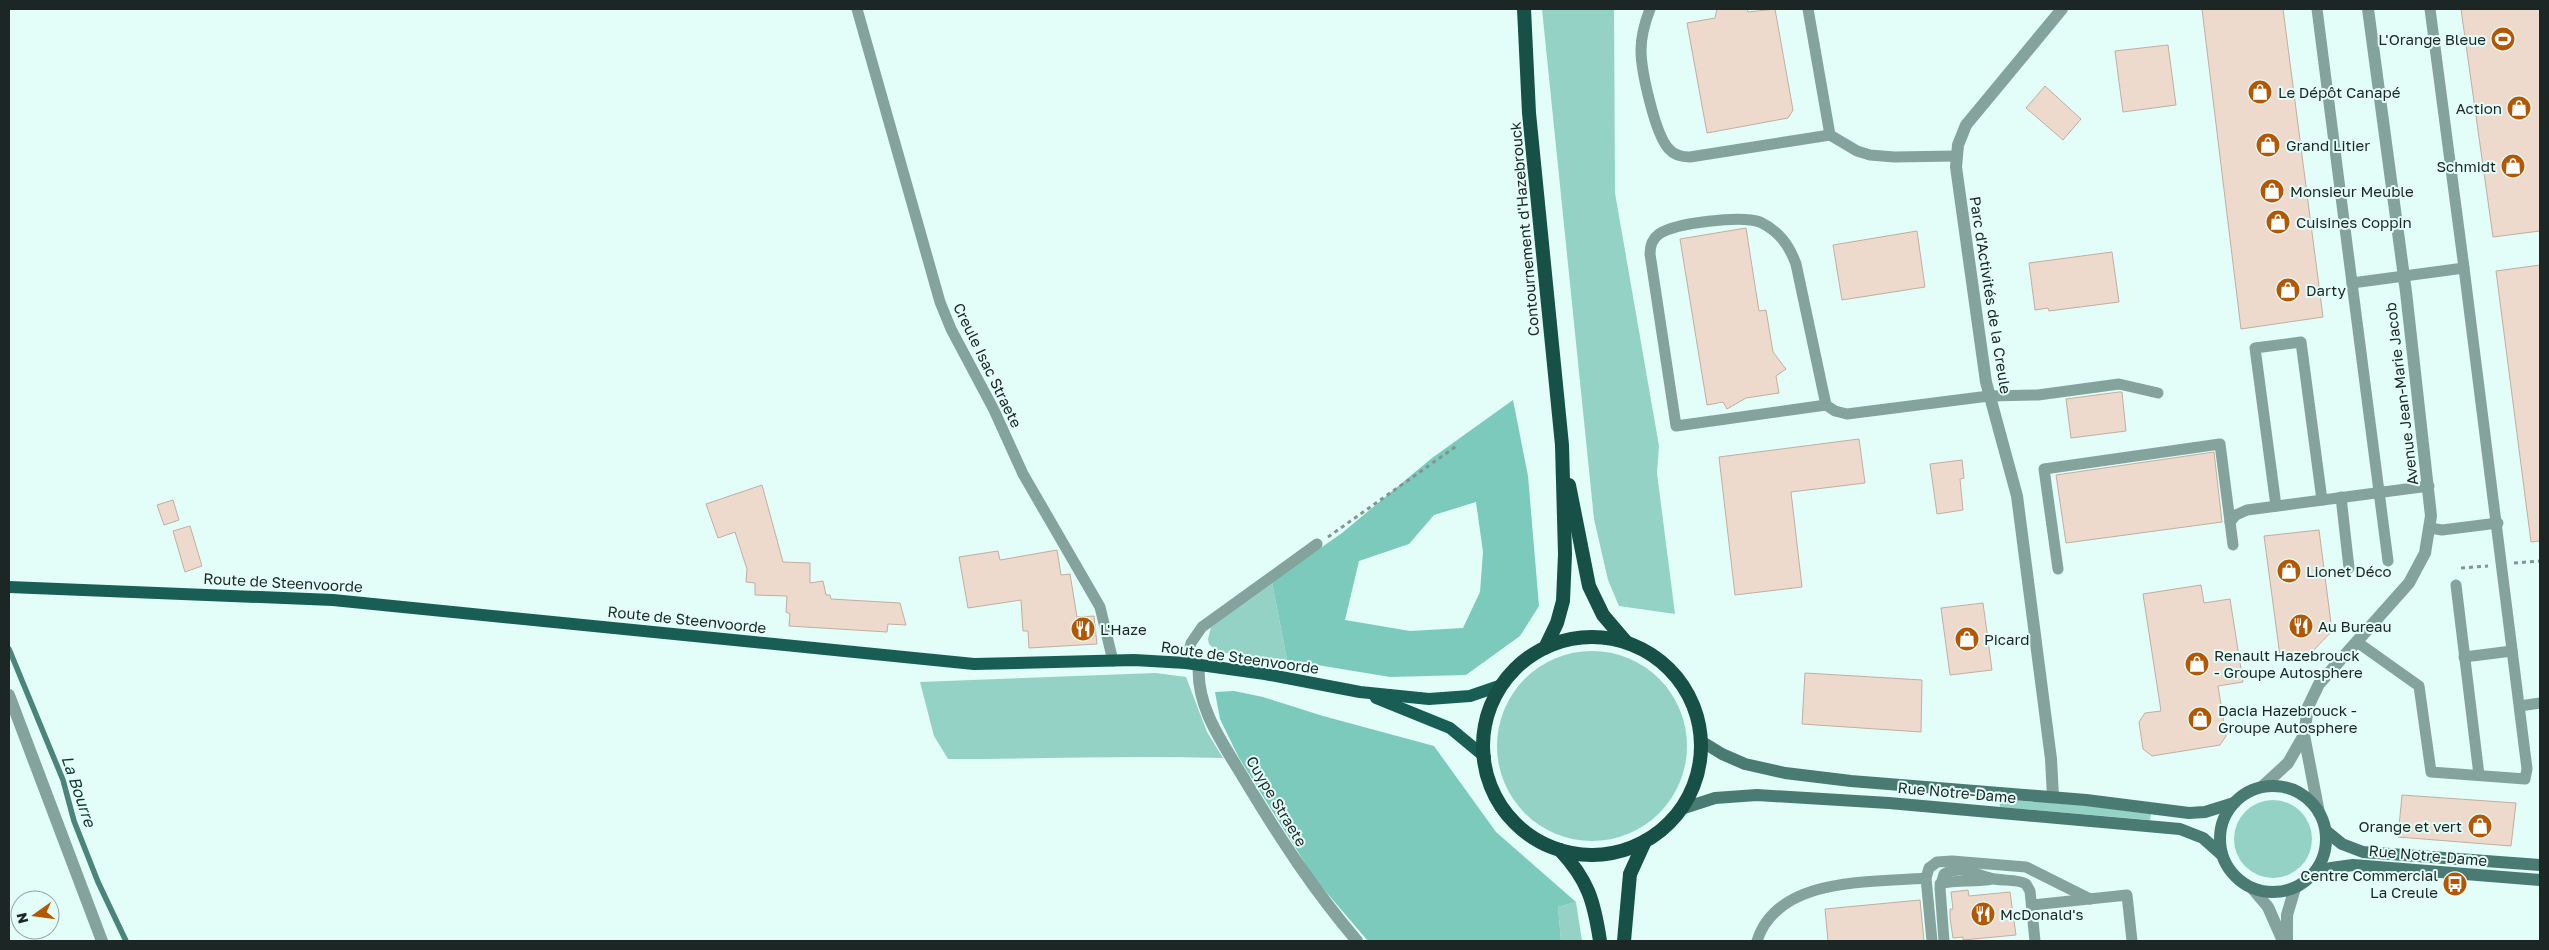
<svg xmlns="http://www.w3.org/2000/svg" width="2549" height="950" font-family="'Golos Text',sans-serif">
<rect width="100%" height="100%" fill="#e3fdf8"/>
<!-- green -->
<g fill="#94d2c6">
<path d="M1542 9H1614L1615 193 1659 446 1657 473 1675 614 1619 606 1608 580 1594 519Z"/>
<path d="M1272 582 1287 660 1217 652 1209 644 1208 639 1211 627Z"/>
<circle cx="1592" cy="746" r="95"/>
<path d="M1156 673 1186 677 1207 732 1223 758C1131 755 1040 759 948 759L934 736 920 682Z"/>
<path d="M1999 799 2091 806 2151 814 2150 820 2000 807Z"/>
<circle cx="2273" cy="839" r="39"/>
<path d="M1576 902 1582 941H1561L1558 907Z"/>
</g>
<!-- forest -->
<g fill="#7bcabc" fill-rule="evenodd">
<path d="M1513 400 1528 476 1539 606 1520 636 1466 675 1390 677 1287 660 1272 582 1342 533 1432 458ZM1476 502 1483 552 1480 592 1463 628 1410 631 1345 620 1359 561 1409 544 1434 515Z"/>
<path d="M1234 691 1263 697 1323 716 1434 746 1496 832 1576 902 1558 907 1561 941H1368L1315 879 1239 758 1220 719 1215 692Z"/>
</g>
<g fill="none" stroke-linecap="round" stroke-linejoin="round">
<!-- stream -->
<path stroke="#4a847a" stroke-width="5.5" d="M9 649 63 780 74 821 98 882 126 941"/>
</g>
<!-- building -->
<g fill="#eed9cd" stroke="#c2aea2">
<path d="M1717 9H1747L1748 12 1775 9 1793 110 1788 118 1707 133 1687 23 1715 18Z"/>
<path d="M2202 9H2283L2323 317 2241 329Z"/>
<path d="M2461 9H2540V231L2493 237Z"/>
<path d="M2168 45 2176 105 2123 112 2115 51Z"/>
<path d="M2045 86 2081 119 2063 140 2026 108Z"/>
<path d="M1746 228 1759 311 1766 310 1773 352 1786 369 1776 376 1779 393 1746 398 1727 409 1723 402 1707 405 1680 239Z"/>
<path d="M1917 231 1925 287 1842 300 1833 245Z"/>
<path d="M2112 252 2119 302 2049 311 2048 308 2035 310 2029 263Z"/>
<path d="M2540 265V541L2531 542 2496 271Z"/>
<path d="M2119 392H2122L2126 431 2071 438 2066 399Z"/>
<path d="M1859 439 1865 483 1791 492 1802 587 1735 595 1719 457Z"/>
<path d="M2214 452 2222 522 2066 543 2056 475Z"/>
<path d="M1962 460 1964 478 1960 479 1963 510 1937 514 1930 464Z"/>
<path d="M762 485 783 562 810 563V583L823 581 826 595H830L831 599 900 603 906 625 888 624 887 632 789 626 790 614 786 612 787 596 755 595V583L746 582 747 569 735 532 718 538 706 504Z"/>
<path d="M173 500 179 520 164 525 157 505Z"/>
<path d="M190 526 202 566 185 572 173 531Z"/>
<path d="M2319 530 2332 631 2311 653 2280 656 2264 536Z"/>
<path d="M1057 550 1061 575 1070 574 1077 617 1094 616 1097 644 1029 648 1028 631H1023L1021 600 968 608 959 557 998 551 1000 560Z"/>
<path d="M2201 585 2204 603 2230 599 2243 682 2218 686 2226 736 2220 745 2152 756 2143 749 2139 722 2145 713 2161 711 2143 594Z"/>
<path d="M1983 603 1992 670 1950 675 1941 608Z"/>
<path d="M1805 673 1922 680 1921 732 1802 724Z"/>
<path d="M2402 795 2516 803 2511 846 2398 837Z"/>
<path d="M1968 890 1969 896 2010 892 2016 935 1963 940V937L1953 938 1950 918V909H1953L1951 892Z"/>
<path d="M1920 900 1924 941H1828L1825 909Z"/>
</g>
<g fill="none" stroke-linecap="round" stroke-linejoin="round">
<!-- path -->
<g stroke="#829591" stroke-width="3" stroke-dasharray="4 4" stroke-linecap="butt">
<path d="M1328 537 1458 445"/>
<path d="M2514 563 2540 561"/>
<path d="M2461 568 2488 566"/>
</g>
<!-- service -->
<g stroke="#83a39c" stroke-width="11">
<path d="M857 9 940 302 951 329 994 410 1023 474 1100 607 1113 661"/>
<path d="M1650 9C1645 22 1641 36 1641 50 1641 70 1655 135 1669 149 1674 155 1682 157 1690 157L1830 135 1857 151 1870 155 1894 157 1956 156"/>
<path d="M1808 9 1830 135"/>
<path d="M2317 9 2352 283 2464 268 2430 9"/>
<path d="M2352 283 2388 561"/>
<path d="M1826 405 1796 264C1789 245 1779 231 1760 222 1741 215 1675 223 1659 234 1652 239 1650 246 1650 254L1676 426 1826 405 1835 411 1847 414 1989 396 2038 395 2119 384 2158 393"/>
<path d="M2341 497 2349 568"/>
<path d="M2276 506 2255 348 2301 342 2322 500"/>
<path d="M2230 522 2236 515 2247 510 2429 486"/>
<path d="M2430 528 2442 530 2498 523"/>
<path d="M2058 569 2044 469 2220 444 2233 545"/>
<path d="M2456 585 2479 775"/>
<path d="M2357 642 2419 686 2431 772 2525 779 2527 769 2464 268"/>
<path d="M2464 657 2512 651"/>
<path d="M1186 663 1191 643 1202 627 1317 544"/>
<path d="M2520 706 2540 703"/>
<path d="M1940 884C1957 879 1975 883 1993 879"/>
<path d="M2032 905 2127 895 2132 941"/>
<path d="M1757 941C1778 876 1870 883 1926 878"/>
<path d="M1932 941 1926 878 1929 868 1937 862 1952 861 2026 867 2090 899"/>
<path d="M1944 941 1940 888 1944 874C1962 864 1978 876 1995 879 2005 881 2017 879 2026 884L2030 891 2035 941"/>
</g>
<!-- minor -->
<g stroke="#83a39c" stroke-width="12">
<path d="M1199 664C1195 708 1225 746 1246 782 1281 840 1313 889 1357 941"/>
<path d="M9 695 102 941"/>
<path d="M2262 787 2288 763 2304 735"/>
<path d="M2053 797 2051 759 2017 496 1986 382 1956 167 1958 145 1966 125 2062 9"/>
<path d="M2319 813 2304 735 2308 707 2319 684 2409 583 2425 553 2431 516 2406 292 2368 9"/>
<path d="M2252 888 2268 907 2283 941"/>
<path d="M2287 941V915L2295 888"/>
</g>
<!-- secondary -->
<g stroke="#4a7b72" stroke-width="12">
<path d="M1701 741 1722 754 1745 764 1785 773 1851 781 2086 800 2189 813 2205 812 2234 803"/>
<circle cx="2273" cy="839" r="53"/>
<path d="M1681 809 1715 798 1757 795 1889 803 2180 829 2203 838 2222 855"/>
<path d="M2326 831 2342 844 2363 852 2540 865"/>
<path d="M2314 873 2331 868 2353 865 2540 880"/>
</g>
<!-- primary -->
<g stroke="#185e54" stroke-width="12">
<path d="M9 587 333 600 974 664 1134 660 1186 663 1265 674 1360 692 1429 699 1470 696 1502 685"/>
<path d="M1376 698 1450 728 1485 757"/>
</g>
<!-- trunk -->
<g stroke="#165047" stroke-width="14">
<path d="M1524 9 1529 113 1562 445 1565 554 1563 601 1557 623 1545 648"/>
<path d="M1569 485 1589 586 1603 615 1626 642"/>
<circle cx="1592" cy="746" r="109"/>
<path d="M1560 850C1588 880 1594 901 1600 941"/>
<path d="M1624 941 1630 874 1645 841"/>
</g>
</g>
<!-- icons -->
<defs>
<symbol id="stadium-disc" viewBox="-11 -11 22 22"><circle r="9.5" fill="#b45702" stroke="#e3fdf8"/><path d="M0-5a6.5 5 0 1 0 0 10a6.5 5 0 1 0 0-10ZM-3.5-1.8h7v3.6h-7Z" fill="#fff"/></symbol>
<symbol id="shop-disc" viewBox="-11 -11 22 22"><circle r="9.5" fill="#b45702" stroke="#e3fdf8"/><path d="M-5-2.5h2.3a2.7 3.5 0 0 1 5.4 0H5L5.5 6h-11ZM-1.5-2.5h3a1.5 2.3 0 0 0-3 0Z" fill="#fff"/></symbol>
<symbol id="restaurant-disc" viewBox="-11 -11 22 22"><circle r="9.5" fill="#b45702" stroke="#e3fdf8"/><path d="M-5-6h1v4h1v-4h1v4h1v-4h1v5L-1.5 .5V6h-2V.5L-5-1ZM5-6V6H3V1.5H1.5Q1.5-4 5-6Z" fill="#fff"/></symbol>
<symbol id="bus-disc" viewBox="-11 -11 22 22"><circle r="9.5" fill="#b45702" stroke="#e3fdf8"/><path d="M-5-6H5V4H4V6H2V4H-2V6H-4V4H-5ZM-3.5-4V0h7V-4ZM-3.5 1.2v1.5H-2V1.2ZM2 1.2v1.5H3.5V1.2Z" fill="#fff"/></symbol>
</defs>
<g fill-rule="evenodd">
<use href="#stadium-disc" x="2489" y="25" width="28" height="28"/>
<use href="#shop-disc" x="2246" y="78" width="28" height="28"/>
<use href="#shop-disc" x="2505" y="94" width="28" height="28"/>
<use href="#shop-disc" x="2254" y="131" width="28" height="28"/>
<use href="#shop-disc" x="2499" y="152" width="28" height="28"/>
<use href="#shop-disc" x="2258" y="177" width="28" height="28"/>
<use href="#shop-disc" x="2264" y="208" width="28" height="28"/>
<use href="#shop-disc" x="2274" y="276" width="28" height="28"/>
<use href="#shop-disc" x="2275" y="557" width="28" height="28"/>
<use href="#restaurant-disc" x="2287" y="612" width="28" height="28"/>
<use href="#restaurant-disc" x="1069" y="615" width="28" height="28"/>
<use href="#shop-disc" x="1953" y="625" width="28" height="28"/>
<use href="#shop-disc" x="2183" y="650" width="28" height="28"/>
<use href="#shop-disc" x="2186" y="705" width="28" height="28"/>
<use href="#shop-disc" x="2466" y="812" width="28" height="28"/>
<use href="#bus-disc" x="2441" y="870" width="28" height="28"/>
<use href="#restaurant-disc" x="1969" y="900" width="28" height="28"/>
</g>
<g text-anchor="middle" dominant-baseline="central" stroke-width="4" stroke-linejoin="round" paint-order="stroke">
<!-- poi labels -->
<g font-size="15" fill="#1c2624" stroke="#e3fdf8" text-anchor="start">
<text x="2486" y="39" text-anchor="end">L'Orange Bleue</text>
<text x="2278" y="92">Le Dépôt Canapé</text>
<text x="2502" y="108" text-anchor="end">Action</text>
<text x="2286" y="145">Grand Litier</text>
<text x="2496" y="166" text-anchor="end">Schmidt</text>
<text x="2290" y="191">Monsieur Meuble</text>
<text x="2296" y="222">Cuisines Coppin</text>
<text x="2306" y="290">Darty</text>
<text x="2306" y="571">Lionet Déco</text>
<text x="2318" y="626">Au Bureau</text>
<text x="1100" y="629">L'Haze</text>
<text x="1984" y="639">Picard</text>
<text x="2214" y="655">Renault Hazebrouck<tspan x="2214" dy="17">- Groupe Autosphere</tspan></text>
<text x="2218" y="710">Dacia Hazebrouck -<tspan x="2218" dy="17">Groupe Autosphere</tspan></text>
<text x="2462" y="826" text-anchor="end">Orange et vert</text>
<text x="2438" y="875" text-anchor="end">Centre Commercial<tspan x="2438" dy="17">La Creule</tspan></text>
<text x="2000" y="914">McDonald's</text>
</g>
<!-- street labels -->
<g font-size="15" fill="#1c2624" stroke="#e3fdf8">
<text transform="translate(1524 229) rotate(-95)">Contournement d'Hazebrouck</text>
<text transform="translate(1991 295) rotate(81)">Parc d'Activités de la Creule</text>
<text transform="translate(988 365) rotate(64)">Creule Isac Straete</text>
<text transform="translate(2401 394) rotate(-97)">Avenue Jean-Marie Jacob</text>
<text transform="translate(283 582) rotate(3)">Route de Steenvoorde</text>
<text transform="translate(687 619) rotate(6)">Route de Steenvoorde</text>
<text transform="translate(1240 657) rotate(8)">Route de Steenvoorde</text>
<text transform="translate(1957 792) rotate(5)">Rue Notre-Dame</text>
<text transform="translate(1277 801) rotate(59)">Cuype Straete</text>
<text transform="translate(2428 855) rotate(5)">Rue Notre-Dame</text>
</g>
<!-- water labels -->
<g font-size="16" font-style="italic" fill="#113831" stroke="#e3fdf8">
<text transform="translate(79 791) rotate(71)">La Bourre</text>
</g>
</g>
<!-- border -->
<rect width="2549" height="950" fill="none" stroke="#1c2624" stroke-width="20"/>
<!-- north arrow -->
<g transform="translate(35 915) rotate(256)"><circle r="24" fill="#e3fdf8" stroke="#93a7a3"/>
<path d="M0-4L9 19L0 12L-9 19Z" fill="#b45702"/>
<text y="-8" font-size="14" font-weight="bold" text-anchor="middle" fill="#1c2624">N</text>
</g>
</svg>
